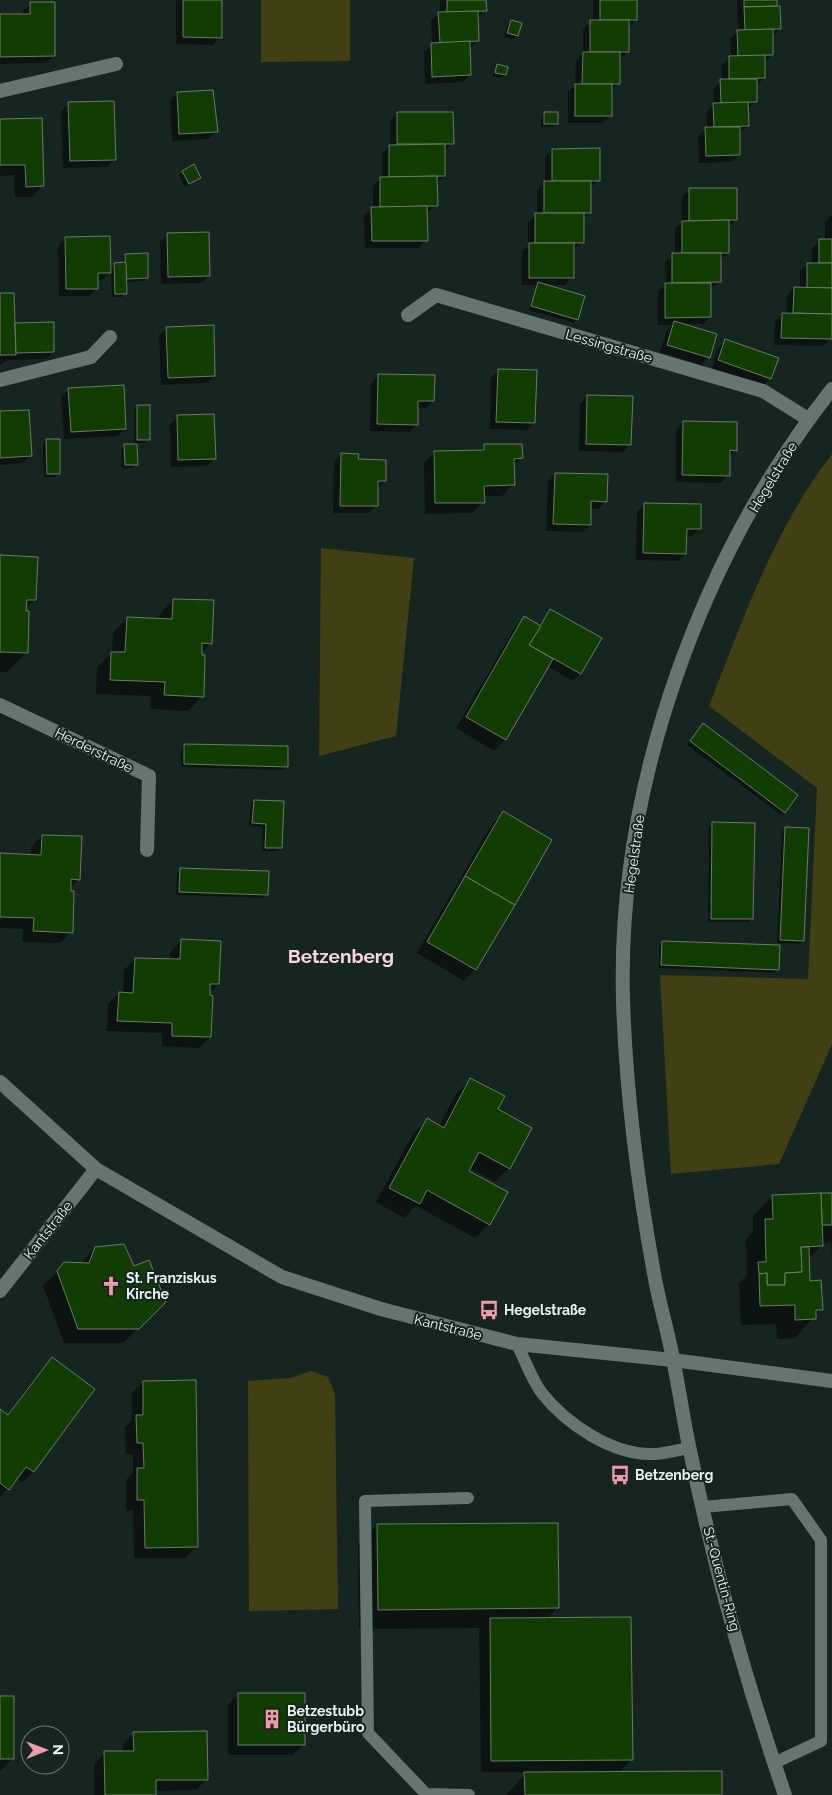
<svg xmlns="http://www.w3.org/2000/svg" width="832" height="1795" font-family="Raleway,sans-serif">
<rect width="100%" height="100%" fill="#152621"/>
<!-- green -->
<g fill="#424013">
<path d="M261 0H350V61L261 62Z"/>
<path d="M832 454V1044L779 1164 671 1174 660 975 808 979 817 788 709 706C743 619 774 529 832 454Z"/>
<path d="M321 548 414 558 396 736 319 756Z"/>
<path d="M311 1371 328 1377 335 1394 338 1609 249 1611 248 1381 290 1378Z"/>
</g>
<!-- shadow -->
<g fill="#0007">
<path d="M176 0H221L220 37 213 45 176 44Z"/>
<path d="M440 0H485V10L478 18V41L469 49 470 75 463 82 425 84 424 52 432 44 431 21 440 13Z"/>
<path d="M593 0H636V20L628 28V52L619 59V83L611 91V115L603 123H568V92L575 85 576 61 583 53V29L593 21Z"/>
<path d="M737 0H776L780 29 772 36V55L764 62V78L757 85 756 102 747 109V126L740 133 739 155 732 162 699 163 698 136 707 128 706 112 714 104V88L722 80V65L731 57 730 39 738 31Z"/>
<path d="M31 4 54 56 46 63 0 64V15H23V11Z"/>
<path d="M511 21 517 36 513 39 504 37 507 25Z"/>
<path d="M498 66 505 75 501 78 492 76Z"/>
<path d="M177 93 216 132 209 139 172 141 170 101Z"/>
<path d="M69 103 115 159 107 167 63 168 61 111Z"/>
<path d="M397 113 452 143 445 151 444 176 436 183V206L426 213V240L419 248H365L364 215 373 208V186L382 178V153L390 146V121Z"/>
<path d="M544 113 556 123 553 127H541V117Z"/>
<path d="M0 120 43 185 32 197H15L14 175 0 176Z"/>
<path d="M552 150 598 180 590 188V212L582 220V242L572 250V277L565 285H544L577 319 574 323 529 310 537 285H522V252L528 246V222L537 214V190L545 182V157Z"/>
<path d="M183 172 199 178 185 187 179 175Z"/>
<path d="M690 190 736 220 728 227V252L720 260V282L710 289V317L703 324H682L709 357 701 365 660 352 667 330 672 325H658V292L666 284 665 262 675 254V229L682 222V197Z"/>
<path d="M832 215 831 338 824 346 774 345 775 321 782 314H786L787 296 794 288 800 289V271L808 264H812V248L820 240H825V222Z"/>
<path d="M168 234 209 276 201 283 161 284 160 242Z"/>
<path d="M66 238 110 269 115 264H123V258L126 255 147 278 144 281 125 282V293L122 297H112L111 271 102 280H96L97 288 89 296H59L58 246Z"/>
<path d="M0 294 14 324 52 323 53 352 46 359 8 360 0 365V356H5V354H0Z"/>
<path d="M167 328 214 376 207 383 161 385 159 335Z"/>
<path d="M726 341 770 378 763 386 712 368 718 348Z"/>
<path d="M498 371 534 423 527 430 490 429 491 378Z"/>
<path d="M379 375 433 401 426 408H417V425L409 432 370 431 371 383Z"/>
<path d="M68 390 125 428 118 436 64 439 61 397Z"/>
<path d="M588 396 630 444 623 452 579 451 580 404Z"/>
<path d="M137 406 149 439 146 443H136V464L133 468H122L121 449 125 445H134V409Z"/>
<path d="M0 412 30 456 23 463 0 465Z"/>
<path d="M178 417 215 458 207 466 171 467 170 424Z"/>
<path d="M684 422 735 450 729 457 728 475 721 483 676 482V430Z"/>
<path d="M47 440 58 474 55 477H44L43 444Z"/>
<path d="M485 445 521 458 513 466V484L502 496H483V502L472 513 425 514 424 463 435 452 478 451Z"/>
<path d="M341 454 357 460 385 481 377 489 376 506 369 513H333L334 462Z"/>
<path d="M555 474 606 501 598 509H590V525L582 532 546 531 548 482Z"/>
<path d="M645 504 699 529 692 536H686L685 554 678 561 636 560 637 512Z"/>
<path d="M0 557 35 599 25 609 27 652 7 672H0Z"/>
<path d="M173 600 210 643 201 653 202 696 188 711 150 709 151 696 96 694 97 667 112 653 113 633 127 618 159 619V615Z"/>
<path d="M551 610 600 639 580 674 573 681 547 666 505 740 494 751 456 728 514 629 525 618 538 626Z"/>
<path d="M700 728 784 812 781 815 687 745Z"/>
<path d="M184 745 287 766 283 770 181 767V749Z"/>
<path d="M254 801 281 848 277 851H262L263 827 249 826 251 804Z"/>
<path d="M503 813 475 970 464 981 417 953 492 824Z"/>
<path d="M713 824 752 919 749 922H708L709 827Z"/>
<path d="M785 828 803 940 800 944 777 943 782 832Z"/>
<path d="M42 836 79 879 70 889 71 932 60 943 22 942 23 929 0 928V854L31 855V847Z"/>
<path d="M180 870 267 894 263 898 176 895 177 873Z"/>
<path d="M181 941 218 984 209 993 210 1037 199 1048 162 1046V1033L107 1031 108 1004 119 993 123 994 124 970 135 959 170 960V952Z"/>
<path d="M663 942 778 969 774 973 659 968V946Z"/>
<path d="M471 1079 496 1110 509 1168 495 1182 469 1168 467 1172 489 1224 475 1238 416 1206 404 1218 376 1202 413 1134 427 1120 439 1126 456 1094Z"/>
<path d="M832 1194V1258L831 1242 821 1243 822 1246 808 1259 809 1282 821 1309 795 1338 777 1339 776 1324 741 1325 739 1283 747 1275 746 1240 753 1232V1216L772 1196Z"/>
<path d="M95 1248 133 1267 165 1302 123 1343H64L43 1286 65 1264H80Z"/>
<path d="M52 1359 94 1390 33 1472 22 1483 16 1478 0 1497V1411L7 1415 41 1370Z"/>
<path d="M143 1382 197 1546 185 1558H134L133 1510 126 1511V1480L133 1473V1454H126L125 1427 132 1421V1393Z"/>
<path d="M377 1525 557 1608 547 1619 631 1760 618 1773 721 1795H506L527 1772H481L479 1630 482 1628 359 1629 358 1544Z"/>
<path d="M239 1694 304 1744 293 1755H228V1705Z"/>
<path d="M0 1698 13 1758 0 1771Z"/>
<path d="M134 1733 207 1779 196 1790 154 1791 155 1795H94V1764L105 1753H123V1744Z"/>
</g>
<!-- building -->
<g fill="#113d03" stroke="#6e796b">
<path d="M183 0H222V38L183 37Z"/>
<path d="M447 0H486L487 11 447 12Z"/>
<rect x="600" y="0" width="37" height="20"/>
<path d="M744 0H777V6L744 7Z"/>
<path d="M30 2H55V56L0 57V14H30Z"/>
<path d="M780 6 781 29 745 30 744 7Z"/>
<path d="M478 11 479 41 440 43 438 12Z"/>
<path d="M511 20 522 23 518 36 507 33Z"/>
<rect x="590" y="20" width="39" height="32"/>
<path d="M773 29V55L738 56 737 30Z"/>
<path d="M470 41 471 75 432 77 431 43Z"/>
<path d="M583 52H620V84H582Z"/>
<path d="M765 55V78L729 79V56Z"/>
<path d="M497 64 508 67 506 75 495 73Z"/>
<path d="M720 79H757V102L721 103Z"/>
<rect x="575" y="84" width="37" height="32"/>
<path d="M213 90 218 132 179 134 177 92Z"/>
<path d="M114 101 116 160 70 161 68 102Z"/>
<path d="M748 102 749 126 714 127 713 103Z"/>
<path d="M397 112H453L454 144H397Z"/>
<rect x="544" y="112" width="14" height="12"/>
<path d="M42 118 44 186 26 187 25 165H0V119Z"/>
<path d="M705 127H740V155L706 156Z"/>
<path d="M445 144V176L389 177V145Z"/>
<path d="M600 148V181H552V149Z"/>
<path d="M194 164 201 178 189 184 182 171Z"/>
<path d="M437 176 438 206 380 207V177Z"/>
<rect x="544" y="181" width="47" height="32"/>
<path d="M689 188H737V220L689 221Z"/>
<path d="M427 206 428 241H372L371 207Z"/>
<rect x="535" y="213" width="49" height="30"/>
<path d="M729 220V253H682V221Z"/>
<path d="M209 232 210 276 168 277 167 233Z"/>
<path d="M110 236 111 273H98V289H66L65 237Z"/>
<rect x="819" y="239" width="13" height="24"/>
<rect x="529" y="243" width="45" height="35"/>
<path d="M148 253V278L126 279 125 254Z"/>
<path d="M672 253H721V282L672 283Z"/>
<path d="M126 262 127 294H115L114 263Z"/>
<rect x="807" y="263" width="25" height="25"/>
<path d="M538 282 585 296 578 320 531 306Z"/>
<path d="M665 283H711V317L665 318Z"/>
<path d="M794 287 832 288V314L793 313Z"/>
<path d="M0 293H14L16 355H0Z"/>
<path d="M782 313 832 314V339L781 338Z"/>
<path d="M674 321 717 334 710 358 667 345Z"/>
<path d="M54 322V352L16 353 15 323Z"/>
<path d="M214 325 215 376 168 378 166 327Z"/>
<path d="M725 339 779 358 771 379 718 360Z"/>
<path d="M498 369 537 370 535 423 496 422Z"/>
<path d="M378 374 435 375 434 401H418V425L377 424Z"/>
<path d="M124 385 126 429 71 432 68 388Z"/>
<path d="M587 395 633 396 631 445 586 444Z"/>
<rect x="137" y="405" width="13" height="35"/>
<path d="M29 410 32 456 0 458V411Z"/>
<path d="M214 414 216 459 178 460 177 415Z"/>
<path d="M683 421 737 422V451L730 450V476L682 475Z"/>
<path d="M46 439H60V474H47Z"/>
<path d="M124 444H137L138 465H125Z"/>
<path d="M484 444H522L523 458 514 459 515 485 484 486 485 503H435L434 451 484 450Z"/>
<path d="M341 453 359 454 358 459 386 460V481H378V506H340Z"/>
<path d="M555 473 608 474 607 502 591 501V525L553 524Z"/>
<path d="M644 503 701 504V529H687L686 554 643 553Z"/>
<path d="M0 555 38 557 36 600H27L26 611H29L28 653 0 652Z"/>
<path d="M173 599 214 600 212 644 202 643V655H205L204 697 164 695 165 682 110 680 111 652H125L127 617 172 619Z"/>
<path d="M550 609 602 638 581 674 529 645Z"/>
<path d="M524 616 541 626 529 645 553 659 506 740 466 717Z"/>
<path d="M703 723 798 795 785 813 690 741Z"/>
<path d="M184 744 288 746V767L184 764Z"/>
<path d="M254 800 284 801 282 848H265L266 824 252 823Z"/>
<path d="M503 811 552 840 515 905 465 876Z"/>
<path d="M712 822 755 823 753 919H711Z"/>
<path d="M785 827 809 828 804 941 780 940Z"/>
<path d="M42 835 82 836 80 880 71 879V891H74L73 933 33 931 34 918 0 917V853L41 855Z"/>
<path d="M180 868 269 871 268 895 179 892Z"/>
<path d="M465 876 515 905 476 970 427 942Z"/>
<path d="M181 939 221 941 219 984H210V995L213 996 211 1037 172 1036V1023L117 1021 119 992 133 993 135 958 180 959Z"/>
<path d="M662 941 780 945 779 970 661 965Z"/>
<path d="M470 1078 505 1096 498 1109 532 1128 510 1169 479 1152 469 1171 508 1192 490 1225 427 1190 420 1204 389 1188 427 1118 444 1128Z"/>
<path d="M821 1193H832V1225H822Z"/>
<path d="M821 1193 823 1246 801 1247 802 1272 785 1273V1285H767V1273L759 1274 758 1262H766L765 1219H773L772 1195Z"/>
<path d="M124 1244 134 1266 149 1260 166 1302 139 1329H78L57 1271 64 1262 89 1263 95 1247Z"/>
<path d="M801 1247H809L810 1281 821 1280 823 1310H816V1319L795 1320V1305L760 1306 759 1274 767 1273V1285H785V1273L802 1272Z"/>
<path d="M52 1357 95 1389 34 1472 26 1467 9 1490 0 1483V1409L8 1415Z"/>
<path d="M196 1380 198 1547 145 1548 144 1500H137V1468H144L143 1443H137L136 1415H143V1381Z"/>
<path d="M558 1523 559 1608 378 1610 377 1524Z"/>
<path d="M631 1617 633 1760 491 1761 490 1618Z"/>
<rect x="238" y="1693" width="67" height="52"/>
<rect x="0" y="1696" width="14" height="63"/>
<path d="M207 1731 208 1780H156V1795H105L104 1751H134L133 1732Z"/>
<path d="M722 1771V1795H525L524 1772Z"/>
</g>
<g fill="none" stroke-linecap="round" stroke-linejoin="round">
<!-- service -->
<g stroke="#637770" stroke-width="12">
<path d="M517 1344C525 1360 531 1378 541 1392 566 1424 613 1456 655 1454 666 1453 678 1450 689 1448"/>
<path d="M468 1498 365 1501 368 1733 426 1794 469 1795"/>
<path d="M703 1507 792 1499 821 1540V1741L774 1763"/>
</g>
<!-- minor -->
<g stroke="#637770" stroke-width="14">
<path d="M0 91 116 64"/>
<path d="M408 315 436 295 763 391 808 419"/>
<path d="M0 380 91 357 110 337"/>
<path d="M0 705 149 776 147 850"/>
<path d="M0 1082 96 1169 282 1277 381 1309 517 1344 673 1360 832 1381"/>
<path d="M0 1291 96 1169"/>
<path d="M785 1795C746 1682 713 1564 689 1446 683 1417 679 1388 673 1359 668 1332 660 1306 655 1279 638 1187 626 1094 623 1000 617 788 700 556 832 389"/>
</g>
</g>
<!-- icons -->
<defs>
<symbol id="church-bare" viewBox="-9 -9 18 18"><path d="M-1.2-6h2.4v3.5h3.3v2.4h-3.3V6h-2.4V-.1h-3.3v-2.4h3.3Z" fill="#f39aaa" stroke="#152621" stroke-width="2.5" paint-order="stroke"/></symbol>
<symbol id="bus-bare" viewBox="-9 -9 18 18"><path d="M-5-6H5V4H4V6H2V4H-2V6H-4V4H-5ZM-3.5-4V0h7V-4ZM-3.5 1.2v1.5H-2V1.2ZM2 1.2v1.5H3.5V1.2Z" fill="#f39aaa" stroke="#152621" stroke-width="2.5" paint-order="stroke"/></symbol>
<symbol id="building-bare" viewBox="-9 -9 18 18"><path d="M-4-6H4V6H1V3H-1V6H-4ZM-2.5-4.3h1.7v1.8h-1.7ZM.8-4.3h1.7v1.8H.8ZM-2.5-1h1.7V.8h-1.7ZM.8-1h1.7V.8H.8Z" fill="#f39aaa" stroke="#152621" stroke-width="2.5" paint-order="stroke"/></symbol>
</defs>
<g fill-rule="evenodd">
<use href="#church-bare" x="97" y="1272" width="28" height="28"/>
<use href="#bus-bare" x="475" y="1296" width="28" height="28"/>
<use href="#bus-bare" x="606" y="1461" width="28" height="28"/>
<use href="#building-bare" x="258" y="1705" width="28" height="28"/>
</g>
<g text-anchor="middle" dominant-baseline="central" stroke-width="4" stroke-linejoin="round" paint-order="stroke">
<!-- street labels -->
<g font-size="14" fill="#e9f4f0" stroke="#152621">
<text transform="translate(609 346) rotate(16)">Lessingstraße</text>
<text transform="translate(773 477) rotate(-59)">Hegelstraße</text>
<text transform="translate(94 750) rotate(26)">Herderstraße</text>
<text transform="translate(634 854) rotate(-82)">Hegelstraße</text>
<text transform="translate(48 1230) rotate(-52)">Kantstraße</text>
<text transform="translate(448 1327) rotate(14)">Kantstraße</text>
<text transform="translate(722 1579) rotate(75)">St.-Quentin-Ring</text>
</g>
<!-- poi labels -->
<g font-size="14" font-weight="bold" fill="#e9f4f0" stroke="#152621" text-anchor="start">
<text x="126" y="1278">St. Franziskus<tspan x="126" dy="16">Kirche</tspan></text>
<text x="504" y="1310">Hegelstraße</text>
<text x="635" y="1475">Betzenberg</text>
<text x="287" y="1711">Betzestubb<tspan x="287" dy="16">Bürgerbüro</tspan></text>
</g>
<!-- district labels -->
<g font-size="19" font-weight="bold" fill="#fad6dc" stroke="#152621">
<text x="341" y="956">Betzenberg</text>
</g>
</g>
<!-- north arrow -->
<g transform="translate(45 1750) rotate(89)"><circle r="24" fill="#152621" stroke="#6a7874"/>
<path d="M0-4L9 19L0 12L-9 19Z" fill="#f39aaa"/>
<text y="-8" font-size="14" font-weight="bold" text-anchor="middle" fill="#e9f4f0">N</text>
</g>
</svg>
